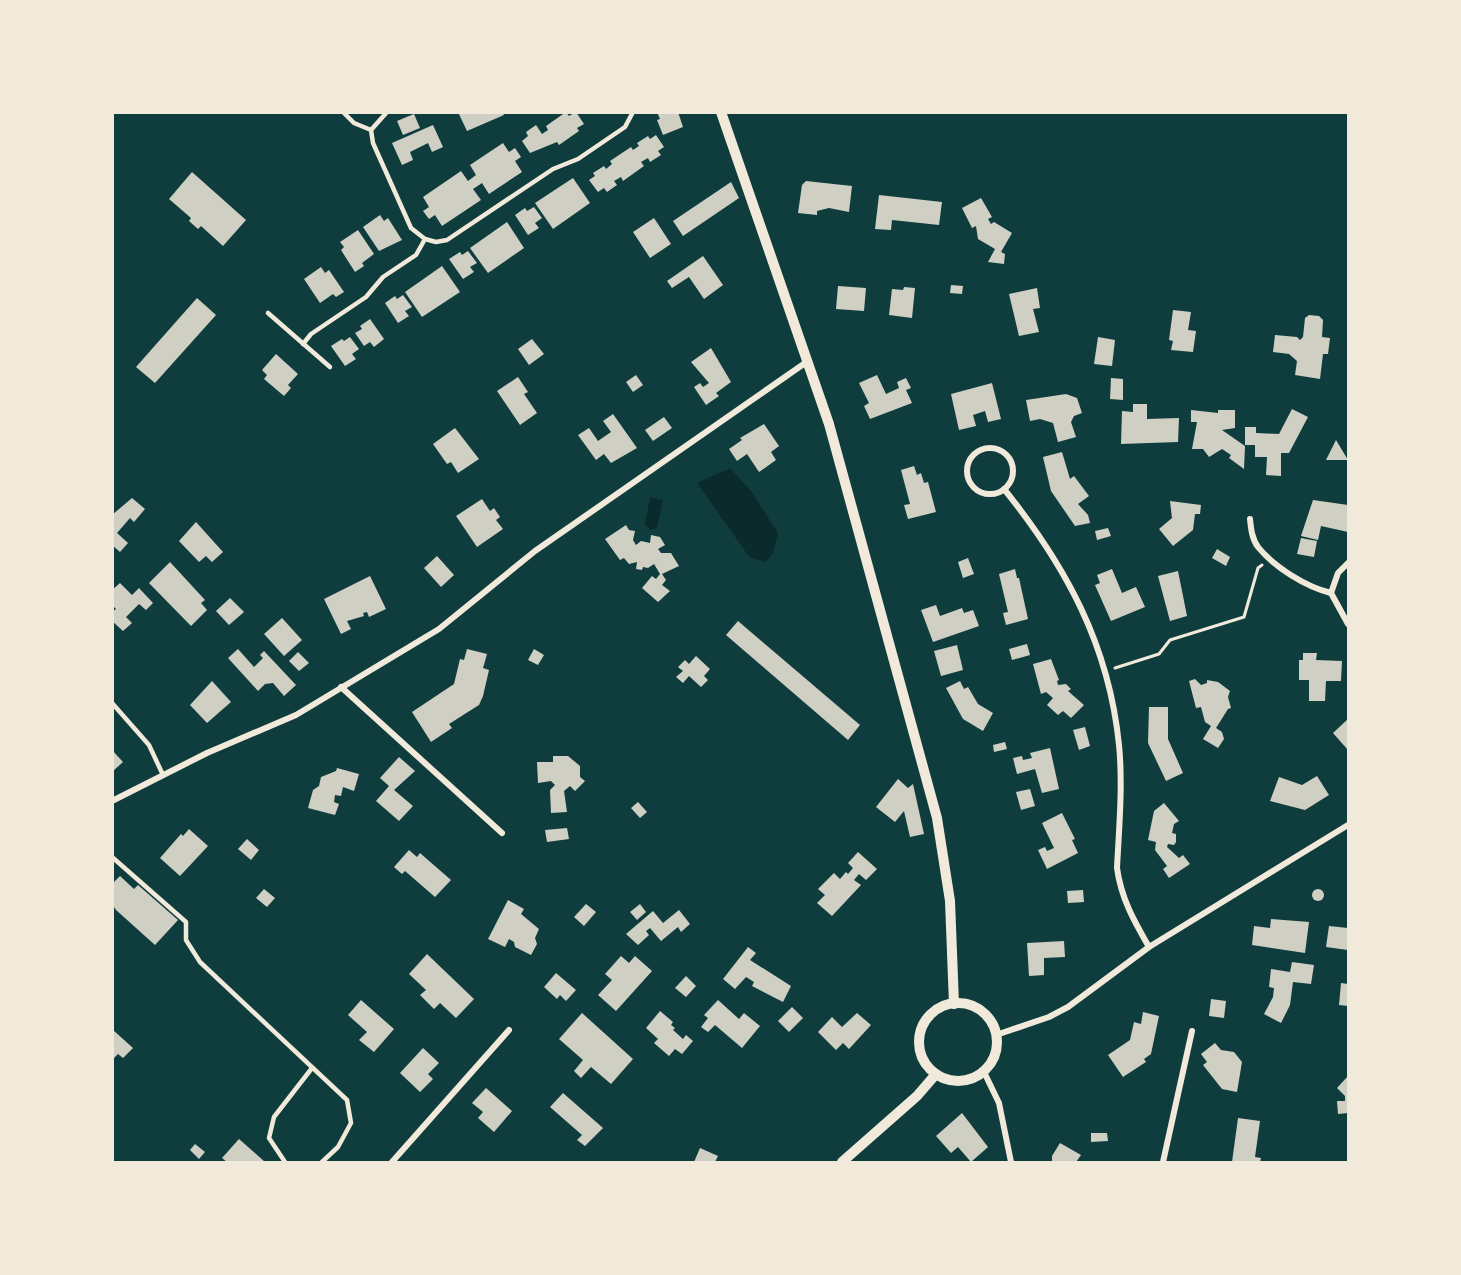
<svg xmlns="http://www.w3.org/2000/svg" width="1461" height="1275" font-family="Arial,sans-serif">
<rect width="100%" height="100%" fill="#0f3d3e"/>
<!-- water -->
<g fill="#0a2a2b">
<path d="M730 468 751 491 778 533 773 553 766 562 750 558 697 483Z"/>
<path d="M650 497 663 500 657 528 651 530 645 525Z"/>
</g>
<!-- building -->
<g fill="#cfcfc3">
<path d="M458 112H502L504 115 467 131Z"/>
<path d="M566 112 569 116 576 112 584 124 577 128 579 131 559 145 557 142 530 153 522 141 528 136 526 132 536 125 542 134 548 130 546 126Z"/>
<path d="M657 112H678L683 127 663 135 657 120 660 119Z"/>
<path d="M414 114 420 128 403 135 397 121Z"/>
<path d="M433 125 443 147 432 152 428 143 410 152 413 160 402 165 392 143Z"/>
<path d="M656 135 664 147 658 151 661 155 650 162 648 158 641 162 644 166 623 181 621 177 614 181 617 185 607 192 604 188 598 192 589 180 595 176 593 173 604 166 606 169 612 164 610 161 631 147 633 150 639 146 637 143 648 136 650 139Z"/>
<path d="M503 143 509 152 515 148 521 157 515 161 522 172 489 194 482 183 473 189 481 200 442 226 435 215 429 219 423 211 429 207 423 197 461 171 468 181 476 175 470 165Z"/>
<path d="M192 172 246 220 223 246 201 226 198 229 189 221 191 218 169 199Z"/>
<path d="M573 178 590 203 553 229 535 203Z"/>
<path d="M806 181 852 186 849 212 829 208 817 211V215L798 213 802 185Z"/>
<path d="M731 182 739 198 683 236 673 221Z"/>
<path d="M879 195 942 202 939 225 892 220 891 230 875 229Z"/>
<path d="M981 198 992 217 988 219 991 224 994 222 1012 233 1001 252 1005 254 1004 264 988 262 995 249 978 239 976 226 972 228 962 208Z"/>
<path d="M534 207 542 218 535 223 539 228 528 235 515 215 525 208 527 211Z"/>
<path d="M380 215 384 221 388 218 402 240 379 251 363 227Z"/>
<path d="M654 218 671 244 650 258 633 232Z"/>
<path d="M507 222 524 248 488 273 470 248Z"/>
<path d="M358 230 374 254 362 263 364 266 355 272 341 250 344 247 340 242Z"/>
<path d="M468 251 477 263 470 267 474 272 463 279 449 259 460 252 462 255Z"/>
<path d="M703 256 723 285 704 299 689 277 672 288 667 281Z"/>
<path d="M442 266 460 292 422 317 405 292Z"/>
<path d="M321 267 325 273 329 270 344 292 336 297 333 294 320 303 304 279Z"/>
<path d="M951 285 963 286 962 294 950 293Z"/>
<path d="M838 286 866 288 864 311 836 309Z"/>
<path d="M904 287 915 288 912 318 889 315 892 289 903 290Z"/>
<path d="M1037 288 1040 308 1033 309 1039 332 1019 336 1009 294Z"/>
<path d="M403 295 412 307 405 311 409 316 398 323 385 303 395 296 397 299Z"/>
<path d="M197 298 216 315 155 383 136 367Z"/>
<path d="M1173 310 1191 312 1188 330 1196 331 1193 352 1171 350 1173 341 1169 340Z"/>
<path d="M1309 315 1319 316 1323 320 1322 337 1330 338 1328 354H1323L1320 379 1295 375 1297 361 1289 354 1273 352 1275 335 1297 337 1300 340 1303 337 1305 318Z"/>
<path d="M370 319 384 339 374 347 370 342 364 346 355 333 362 329 360 326Z"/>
<path d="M350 337 359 349 352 354 356 359 345 366 331 346 342 339 344 341Z"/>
<path d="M1098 337 1115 340 1112 366 1094 364Z"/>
<path d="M532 339 544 354 529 365 518 349Z"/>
<path d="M711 348 731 382 716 393 719 396 706 405 694 387 700 383 703 387 709 383 691 362Z"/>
<path d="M276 354 298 374 288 385 291 388 284 396 264 379 267 375 262 370Z"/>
<path d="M636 375 643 385 633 392 626 382Z"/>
<path d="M877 375 886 394 899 388 897 382 906 378 911 388 906 390 912 403 870 419 864 406 869 403 859 383Z"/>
<path d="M518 377 528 392 524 394 537 413 520 425 497 391Z"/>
<path d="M1111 378 1123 379V400L1110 399Z"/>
<path d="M992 383 1001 419 988 422 985 411 973 415 976 426 959 430 951 394Z"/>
<path d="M1066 394 1077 398 1082 413 1074 416 1071 422 1076 437 1058 442 1053 423 1040 419 1030 421 1026 400Z"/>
<path d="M1133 404H1147V419L1179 418 1178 442 1121 444 1122 411 1133 412Z"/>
<path d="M1292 409 1308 417 1289 453H1281V476L1266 475 1267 457H1255V445H1245V427H1256V433L1279 434Z"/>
<path d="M1191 410 1218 413V410H1235V428L1222 430 1245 446 1244 469 1229 458 1231 455 1222 449 1209 457 1203 449H1192L1197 422H1191Z"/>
<path d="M613 414 637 448 611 463 604 454 596 460 578 435 589 428 598 441 611 432 603 421Z"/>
<path d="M664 417 672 428 653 441 645 430Z"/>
<path d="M764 424 779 446 771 452 776 460 759 472 747 454 737 461 729 449 742 440 740 438Z"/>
<path d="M455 428 479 459 458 473 451 462 447 464 433 444Z"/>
<path d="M1336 440 1348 460H1326Z"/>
<path d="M1062 452 1070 479 1074 476 1089 496 1078 504 1088 515 1090 523 1075 526 1051 491 1043 457Z"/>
<path d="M914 466 917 475 921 473 924 483 928 482 936 512 908 519 904 505 910 504 901 470Z"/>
<path d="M132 498 145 509 134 522 130 518 117 533 128 543 120 552 112 545V515Z"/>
<path d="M482 499 490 511 494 508 500 517 496 520 503 529 477 547 456 516Z"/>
<path d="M1313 500 1348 505V532L1321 526 1318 540 1301 536Z"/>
<path d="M1170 501 1201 505 1200 514H1195L1193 530 1173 546 1159 529 1172 518Z"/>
<path d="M196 522 223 552 212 562 206 556 199 562 179 541Z"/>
<path d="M626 525 629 530 635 531 633 540 636 545 641 541 650 543 651 535 660 537 665 545 658 549 661 553H671L679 566 662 574 666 580 662 585 670 591 658 602 642 588 652 576 656 579 660 574 654 564 648 568 643 567 642 570 636 569 637 562 629 564 624 558 620 560 605 539Z"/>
<path d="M1108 528 1111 536 1097 540 1095 531Z"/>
<path d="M1301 538 1317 541 1314 557 1297 554Z"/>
<path d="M1217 549 1230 557 1226 566 1212 558Z"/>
<path d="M437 556 454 575 441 587 424 568Z"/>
<path d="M968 558 974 574 963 578 958 562Z"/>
<path d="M170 562 205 600 201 603 207 610 191 626 149 583Z"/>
<path d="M1015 569 1017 578H1019L1028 619 1006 625 1003 613 1008 612 999 574Z"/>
<path d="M1112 569 1122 593 1136 587 1145 607 1111 621 1095 585 1100 583 1097 575Z"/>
<path d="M1178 571 1187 616 1170 621 1158 576Z"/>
<path d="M370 576 386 609 369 617 367 612 363 613 364 616 347 621 351 629 341 634 324 599Z"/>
<path d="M120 583 132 595 139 588 153 603 146 610 139 604 126 617 132 623 123 631 112 621V612L116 609 112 605V590Z"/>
<path d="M230 598 244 612 229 625 216 611Z"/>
<path d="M936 605 940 616 962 608 964 613 973 610 979 626 933 642 921 610Z"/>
<path d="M282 618 302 640 284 656 264 634Z"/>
<path d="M738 621 860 725 848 740 726 635Z"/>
<path d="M1027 644 1030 655 1012 660 1009 649Z"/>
<path d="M957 645 963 670 941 676 934 651Z"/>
<path d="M238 649 254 667 263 658 260 655 264 651 296 685 284 696 273 683 265 684 258 691 228 658Z"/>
<path d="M467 649 487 654 483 668 489 670 483 696 479 705 449 724 452 728 431 742 412 712 454 684 460 659 464 660Z"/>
<path d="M534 649 544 655 538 665 528 660Z"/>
<path d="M298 652 309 663 299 671 289 661Z"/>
<path d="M1303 653H1317L1316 660 1342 661 1341 681H1326L1325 701H1309V680H1299V660H1303Z"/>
<path d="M696 656 710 669 704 676 708 680 701 687 689 676 683 683 676 677 683 671 678 667 685 660 689 664Z"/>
<path d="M1051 659 1059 680 1057 681 1058 685 1066 684 1071 689 1068 691 1084 705 1071 718 1063 711 1058 715 1047 705 1053 698 1046 692 1041 694 1033 664Z"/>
<path d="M1195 679 1201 685 1207 683V680L1218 682 1230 691 1228 697 1231 708 1228 709 1216 728 1222 732 1224 739 1218 748 1203 739 1211 726 1205 722 1201 707 1196 708 1189 681Z"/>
<path d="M212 681 231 702 207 723 190 705Z"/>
<path d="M960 681 964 689 968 687 978 704 993 713 983 731 963 719 946 688Z"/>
<path d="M1149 707H1168V739L1183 773 1166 781 1148 743Z"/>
<path d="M1348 719V750L1333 733Z"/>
<path d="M1085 727 1090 746 1079 750 1073 730Z"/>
<path d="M1005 742 1007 749 994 752 993 745Z"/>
<path d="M1050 748 1059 789 1042 793 1035 769 1017 774 1013 758 1022 756 1023 760 1032 758 1030 753Z"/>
<path d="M112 750 123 762 112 772Z"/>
<path d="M553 756H568L580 766V777L585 781 575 791 570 786 564 791 567 812 551 813 550 790 555 785 551 781 538 783 537 762H553Z"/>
<path d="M399 757 415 771 394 790 413 806 399 821 376 801 389 786 380 778Z"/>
<path d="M337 768 359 774 354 791 343 787 341 796 335 795 334 802 339 804 335 815 308 808 313 790 319 786 321 777 336 771Z"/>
<path d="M1317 776 1329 795 1305 810 1270 801 1279 777 1302 785Z"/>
<path d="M898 779 908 788 913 784 924 834 910 837 904 811 895 822 876 807Z"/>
<path d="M1030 789 1035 806 1021 810 1016 792Z"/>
<path d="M638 802 647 812 640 818 631 808Z"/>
<path d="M1164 803 1179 821 1174 824 1172 833 1176 834V842L1174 845 1168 844 1167 847 1179 858 1183 855 1190 864 1169 878 1163 869 1167 866 1155 850 1156 842 1148 840 1154 811Z"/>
<path d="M1062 813 1075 839 1072 840 1078 853 1047 869 1038 850 1045 847 1047 851 1054 848 1042 823Z"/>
<path d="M567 828 569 839 547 842 545 830Z"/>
<path d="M189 829 208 846 180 876 160 858 181 834 183 836Z"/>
<path d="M247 839 259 850 251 860 238 849Z"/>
<path d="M409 850 417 857 420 853 451 880 435 897 405 871 402 874 394 867Z"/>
<path d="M858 852 877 869 866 880 859 874 854 880 861 885 832 916 817 903 825 895 818 889 834 873 840 879 846 872 848 874 853 868 848 863Z"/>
<path d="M120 876 134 889 138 885 178 920 155 945 116 910 112 904V884Z"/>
<path d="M264 889 275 898 267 907 256 898Z"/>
<circle cx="1318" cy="895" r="6"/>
<path d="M1083 890 1084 902 1068 903 1067 891Z"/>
<path d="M508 900 524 909 521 914 539 929 535 938 537 944 531 955 515 947 514 942 509 939 505 947 488 939Z"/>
<path d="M586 904 596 912 584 926 574 917Z"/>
<path d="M640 904 646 912 637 920 630 912Z"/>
<path d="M679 910 690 924 681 932 678 927 661 941 650 928 646 931 649 935 638 945 626 934 653 911 663 923Z"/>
<path d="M1271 919 1309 922 1305 953 1252 945 1254 926 1270 928Z"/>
<path d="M1329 926 1348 928V950L1326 947Z"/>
<path d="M1064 941 1065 957 1044 958V975L1029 976 1027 943Z"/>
<path d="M748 947 756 953 750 960 791 986 783 1002 752 986 754 982 746 977 735 989 723 979Z"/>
<path d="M427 954 474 999 456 1018 440 1003 434 1009 420 995 426 990 409 974Z"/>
<path d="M621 956 629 963 635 956 652 971 616 1011 598 995 612 980 605 974Z"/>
<path d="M1292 962 1314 965 1311 984 1293 982 1290 1005 1281 1023 1264 1014 1273 997 1274 988 1269 987 1271 969 1290 972Z"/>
<path d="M556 973 576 990 566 1001 560 995 557 999 544 987Z"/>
<path d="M686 976 696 986 686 997 675 988Z"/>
<path d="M1341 983 1348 984V1006L1339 1005Z"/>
<path d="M1211 999 1226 1001 1224 1018 1209 1016Z"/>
<path d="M361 1000 394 1029 374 1052 359 1040 367 1032 348 1015Z"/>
<path d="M718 1000 739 1019 744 1013 760 1026 742 1048 715 1025 708 1032 701 1027 708 1018 704 1015Z"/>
<path d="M792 1007 803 1018 789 1032 778 1021Z"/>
<path d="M660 1011 673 1022 671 1025 675 1028 673 1030 683 1039 686 1035 693 1041 682 1054 675 1049 669 1056 654 1043 658 1039 646 1028Z"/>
<path d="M1143 1012 1159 1016 1151 1054 1144 1059 1146 1062 1123 1077 1108 1055 1130 1040 1134 1022 1141 1024Z"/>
<path d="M582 1013 633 1059 611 1084 591 1067 581 1078 574 1071 583 1060 559 1039Z"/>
<path d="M857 1013 871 1025 849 1049 843 1043 836 1050 818 1032 832 1017 842 1027Z"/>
<path d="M113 1030 133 1048 123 1058 118 1054 112 1060Z"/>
<path d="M1215 1043 1221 1050 1234 1052 1242 1062 1237 1092 1222 1089 1203 1065 1207 1062 1201 1054Z"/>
<path d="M423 1048 439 1063 428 1074 433 1079 420 1092 400 1073Z"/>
<path d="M1348 1076V1113L1338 1114 1337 1101H1345V1096L1337 1088Z"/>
<path d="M486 1088 512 1111 494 1132 478 1118 483 1112 472 1103Z"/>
<path d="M563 1093 603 1128 585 1146 577 1140 582 1135 550 1107Z"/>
<path d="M962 1113 988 1147 971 1162 958 1147 951 1153 936 1136Z"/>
<path d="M1238 1118 1260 1121 1255 1157 1261 1158 1260 1162H1232Z"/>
<path d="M1091 1133H1107L1108 1141 1091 1142Z"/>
<path d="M239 1139 265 1162H227L222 1158Z"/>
<path d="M1060 1143 1081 1155 1076 1162H1052V1156Z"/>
<path d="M195 1144 205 1152 199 1159 190 1150Z"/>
<path d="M700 1148 718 1156 715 1162H694Z"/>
</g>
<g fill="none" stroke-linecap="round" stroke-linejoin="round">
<!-- path -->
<path stroke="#f1e9da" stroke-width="3" d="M1115 668 1159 654 1170 640 1244 617 1258 568 1262 565"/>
<!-- service -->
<g stroke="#f1e9da" stroke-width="4.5">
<path d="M343 112 354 123 371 130"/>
<path d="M387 112 371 130 373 143 411 228 425 239 436 242 447 240 553 169 578 159 625 127 633 112"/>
<path d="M268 313 330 367"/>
<path d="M303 344 311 334 366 297 383 277 416 255 425 239"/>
<path d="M112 703 149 745 163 775"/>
<path d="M112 857 186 922V940L200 962 347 1100 351 1123 338 1147 322 1162"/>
<path d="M285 1162 269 1138 274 1117 312 1068"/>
</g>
<!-- minor -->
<g stroke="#f1e9da" stroke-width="6">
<circle cx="990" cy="471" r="23"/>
<path d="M1004 489C1066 566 1109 645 1119 745 1123 785 1119 828 1117 868 1121 898 1134 921 1149 947"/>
<path d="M1250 519C1251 529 1252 539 1258 547 1274 567 1306 587 1331 593L1348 624"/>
<path d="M1331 593 1338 573 1348 563"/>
<path d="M341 687 502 833"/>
<path d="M112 801 207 753 296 715 439 629 535 551 808 361"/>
<path d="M996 1035 1049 1017 1068 1007 1149 947 1348 825"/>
<path d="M984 1072 999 1103 1011 1162"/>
<path d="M392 1162 509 1030"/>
<path d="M1163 1162 1192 1031"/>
</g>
<!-- tertiary -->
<g stroke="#f1e9da" stroke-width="10">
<path d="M721 112 829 424 937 818 950 901 954 1004"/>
<circle cx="958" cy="1042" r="39"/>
<path d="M842 1162 917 1096 936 1074"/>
</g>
</g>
<!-- border -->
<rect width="1461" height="1275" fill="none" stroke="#f1e9da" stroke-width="228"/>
</svg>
